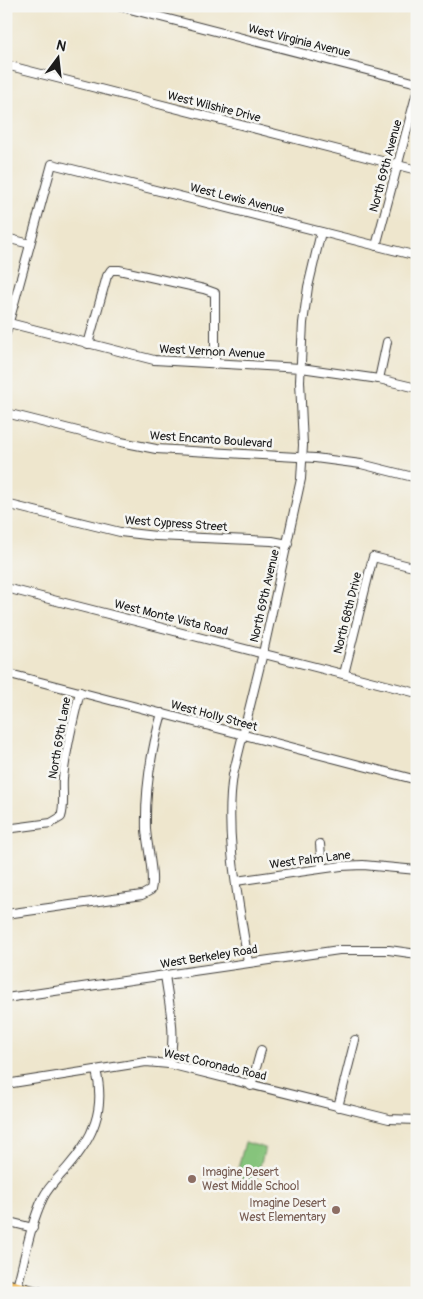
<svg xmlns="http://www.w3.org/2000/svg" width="423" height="1299" font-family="Pangolin,sans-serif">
<rect width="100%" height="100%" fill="#f6f6f2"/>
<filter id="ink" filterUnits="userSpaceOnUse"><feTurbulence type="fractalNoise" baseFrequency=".02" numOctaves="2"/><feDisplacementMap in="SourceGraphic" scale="10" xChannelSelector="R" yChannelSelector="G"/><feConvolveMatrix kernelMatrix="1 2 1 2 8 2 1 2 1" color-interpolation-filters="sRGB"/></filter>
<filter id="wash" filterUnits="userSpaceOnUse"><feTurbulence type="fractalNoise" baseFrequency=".0096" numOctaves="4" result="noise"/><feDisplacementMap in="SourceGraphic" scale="20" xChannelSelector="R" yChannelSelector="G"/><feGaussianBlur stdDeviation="1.12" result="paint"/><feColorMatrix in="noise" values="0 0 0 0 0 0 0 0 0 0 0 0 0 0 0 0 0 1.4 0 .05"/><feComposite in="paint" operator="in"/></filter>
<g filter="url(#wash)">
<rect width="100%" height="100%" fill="#eee6cd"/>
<!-- pitch -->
<path fill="#86c47b" stroke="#51704c" d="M245 1142 265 1148 256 1181 236 1176Z"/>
</g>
<g filter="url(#ink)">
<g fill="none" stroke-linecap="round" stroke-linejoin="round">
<defs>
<g id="minor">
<path d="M118 6 417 83"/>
<path d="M6 65 417 170"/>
<path d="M6 238 30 244"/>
<path d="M376 246 417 92"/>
<path d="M9 323 154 360 301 368 379 379 417 388"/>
<path d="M6 333 52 164 417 256"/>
<path d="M88 344 107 276 111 270H119L204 289 215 293V364"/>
<path d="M379 379 387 342"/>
<path d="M6 413 121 442 156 449 315 458 361 464 417 478"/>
<path d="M6 504 120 532 156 536 272 541 288 544"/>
<path d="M6 588 417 693"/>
<path d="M6 673 417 780"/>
<path d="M344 674 373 557 417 568"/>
<path d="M6 829 51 823 61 817C65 805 62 791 63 778 66 749 73 720 80 692"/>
<path d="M320 844 322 868"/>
<path d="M236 881 341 866 363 865 417 870"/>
<path d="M6 914 142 895 151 890C155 876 147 846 146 829 145 789 151 751 162 713"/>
<path d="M248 962C239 901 224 837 233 775L263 653 301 479 303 445 300 381 303 323 308 287 321 232"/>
<path d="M165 975C169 1005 177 1034 169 1064"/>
<path d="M6 998 339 950H389L417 954"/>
<path d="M6 1084 146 1062 169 1064 389 1119 417 1120"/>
<path d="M251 1086 261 1050"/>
<path d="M338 1107 355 1040"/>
<path d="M6 1221 33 1228"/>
<path d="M17 1287C25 1258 30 1225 43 1198 48 1187 59 1177 67 1168 93 1138 106 1110 96 1070"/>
</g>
<path id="major" d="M6 1284 42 1293"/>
</defs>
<!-- minor casing -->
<use href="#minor" stroke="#3c3a37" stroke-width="10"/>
<!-- major casing -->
<use href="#major" stroke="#3c3a37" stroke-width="12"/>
<!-- minor -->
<use href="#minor" stroke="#fff" stroke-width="8"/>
<!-- major -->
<use href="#major" stroke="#f3c26a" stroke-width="10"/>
</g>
</g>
<!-- markers -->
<g fill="#8d6e63" stroke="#f6f6f2" stroke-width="2">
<circle cx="192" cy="1179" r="5"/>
<circle cx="336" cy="1210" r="5"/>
</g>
<g text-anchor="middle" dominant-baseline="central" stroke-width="5" stroke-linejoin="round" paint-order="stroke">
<!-- street labels -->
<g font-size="12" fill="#1c1c1c" stroke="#f6f6f2">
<text transform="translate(299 41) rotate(14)">West Virginia Avenue</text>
<text transform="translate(214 107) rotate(14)">West Wilshire Drive</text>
<text transform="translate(386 166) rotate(-75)">North 69th Avenue</text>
<text transform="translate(237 199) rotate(14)">West Lewis Avenue</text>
<text transform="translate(212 352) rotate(3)">West Vernon Avenue</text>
<text transform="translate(211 440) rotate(4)">West Encanto Boulevard</text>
<text transform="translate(176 524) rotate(4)">West Cypress Street</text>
<text transform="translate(265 596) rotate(-77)">North 69th Avenue</text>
<text transform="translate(348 613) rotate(-76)">North 68th Drive</text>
<text transform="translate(171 618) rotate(14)">West Monte Vista Road</text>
<text transform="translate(214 716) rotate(15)">West Holly Street</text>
<text transform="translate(60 738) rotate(-80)">North 69th Lane</text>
<text transform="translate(310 860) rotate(-7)">West Palm Lane</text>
<text transform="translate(209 957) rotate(-9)">West Berkeley Road</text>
<text transform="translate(215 1065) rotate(13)">West Coronado Road</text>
</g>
<!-- education labels -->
<g font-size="12" fill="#785e54" stroke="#f6f6f2" text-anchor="start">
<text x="202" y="1172">Imagine Desert<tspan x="202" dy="14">West Middle School</tspan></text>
<text x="326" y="1203" text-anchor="end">Imagine Desert<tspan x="326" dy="14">West Elementary</tspan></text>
</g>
</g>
<!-- margin -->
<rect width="423" height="1299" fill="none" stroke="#f6f6f2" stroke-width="25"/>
<!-- north arrow -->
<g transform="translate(58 58) rotate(15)" stroke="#f6f6f2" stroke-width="4" paint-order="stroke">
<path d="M0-4L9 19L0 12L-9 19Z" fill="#1c1c1c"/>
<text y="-8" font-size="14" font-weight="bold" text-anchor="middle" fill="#1c1c1c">N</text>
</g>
</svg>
